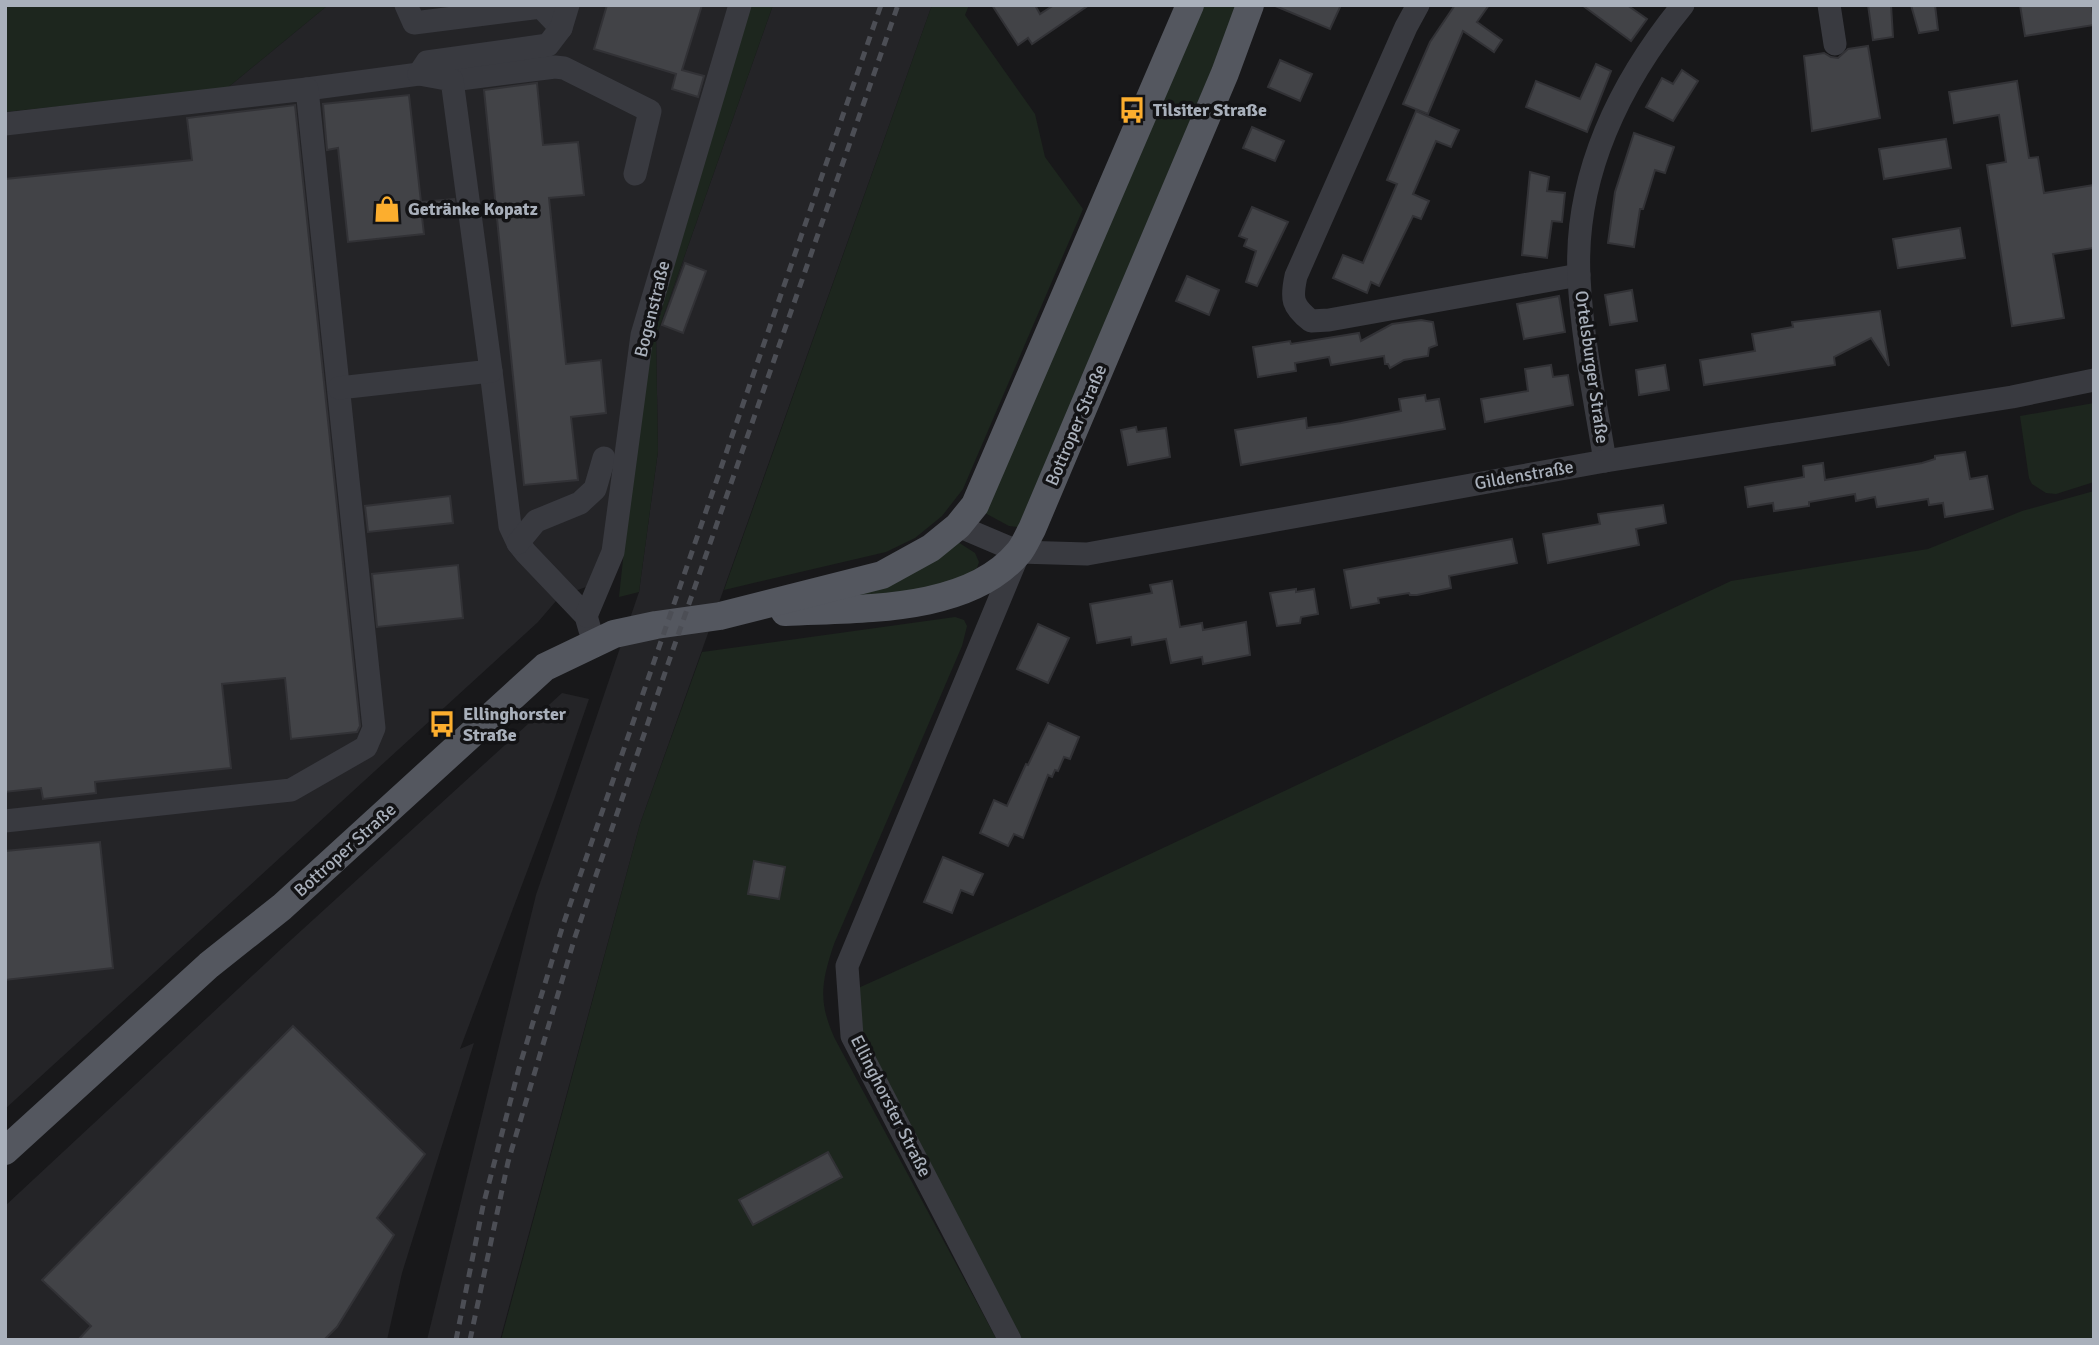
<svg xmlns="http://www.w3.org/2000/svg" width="2099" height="1345" font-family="Signika,sans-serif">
<rect width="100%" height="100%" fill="#18181a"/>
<!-- built -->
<g fill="#242427">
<path d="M328 5H733L609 535 591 581 586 587 575 591 568 587 538 622 5 1109V112L226 89Z"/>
<path d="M773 5H932L640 824 500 1340H427L536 895 639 592 658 451 656 337Z"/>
<path d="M562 693 589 699 554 800 460 1049 474 1043 402 1273 387 1340H5V1206L280 950Z"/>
</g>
<!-- green -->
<g fill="#1d261e">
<path d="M5 5H328L226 89 5 112Z"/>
<path d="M746 5H773L656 337 658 451 639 592 619 597 647 337Z"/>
<path d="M932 5H969L965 15 1035 114 1045 157 1083 209 963 489 942 516 915 538 886 552 724 590Z"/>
<path d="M1197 5H1239L1018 527 1009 526 985 513Z"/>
<path d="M2094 403V482L2056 494 2046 493 2032 484 2029 478 2020 416Z"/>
<path d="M2094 491V1340H1022L860 1034 856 989 1029 911 1731 581 1928 549 2022 511Z"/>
<path d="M958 542 975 553 979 562 977 568 943 588 761 608Z"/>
<path d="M955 617 964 620 967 626 962 646 834 944C821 983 818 1002 835 1039L997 1340H501L640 824 702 652Z"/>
</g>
<!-- building -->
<g fill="#424347" stroke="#323236" stroke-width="2">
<path d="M607 5H702L682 70 704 76 698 97 672 89 676 74 594 49Z"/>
<path d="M992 5H1035L1040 14 1054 5H1089L1032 44 1028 38 1018 45Z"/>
<path d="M1273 5H1341L1330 29Z"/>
<path d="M1455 5H1489L1477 22 1502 40 1494 52 1463 31 1428 114 1403 104 1430 42Z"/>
<path d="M1582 5H1627L1647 19 1631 41Z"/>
<path d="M1868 5H1891L1893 37 1873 40Z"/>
<path d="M1911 5H1935L1938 30 1919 33Z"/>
<path d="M2020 5H2092L2094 25 2025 36Z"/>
<path d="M1868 46 1880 118 1812 131 1804 56 1824 53 1831 57 1838 58 1848 49Z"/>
<path d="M1280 60 1312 74 1300 101 1268 87Z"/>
<path d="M1596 64 1611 71 1587 132 1526 107 1536 81 1580 99Z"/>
<path d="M1682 70 1698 81 1673 121 1646 107 1662 78 1673 84Z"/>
<path d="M2017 81 2029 158 2038 157 2044 193 2094 185V248L2053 254 2064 318 2012 326 1987 165 2006 162 1999 115 1954 123 1949 92Z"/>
<path d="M537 83 543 145 578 142 584 195 549 198 566 364 601 360 606 413 571 417 578 480 524 485 484 90Z"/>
<path d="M409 95 421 202 454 199 456 213 422 217 424 234 348 242 338 148 327 150 323 104Z"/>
<path d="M295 105 360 726 357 732 291 739 285 678 222 684 231 768 95 782 96 793 43 799 41 788 5 792V179L192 160 187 118Z"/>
<path d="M1416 111 1459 130 1451 147 1436 141 1413 194 1429 201 1421 219 1413 216 1379 286 1371 282 1367 293 1333 278 1343 255 1363 263 1397 184 1387 180Z"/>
<path d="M1252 127 1284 141 1275 161 1243 148Z"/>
<path d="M1634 133 1674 147 1665 173 1655 170 1643 209H1640L1634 247 1608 243 1615 192Z"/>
<path d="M1946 139 1951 168 1884 179 1879 149Z"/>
<path d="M1530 172 1549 177 1547 191 1565 193 1562 222 1552 221 1547 258 1522 255Z"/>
<path d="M1252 207 1288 222 1257 286 1246 282 1256 251 1244 246 1247 239 1239 236Z"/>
<path d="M1960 228 1965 258 1898 268 1893 239Z"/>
<path d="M685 263 706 271 683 333 662 325Z"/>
<path d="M1187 276 1219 290 1209 315 1176 301Z"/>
<path d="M1632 290 1637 321 1610 325 1605 295Z"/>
<path d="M1559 296 1565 332 1524 339 1517 304Z"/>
<path d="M1880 311 1889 366 1871 338 1834 357 1835 365 1704 385 1700 360 1755 351 1752 334 1793 327 1792 322Z"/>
<path d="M1421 320 1433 322 1437 345 1429 348 1428 356 1404 360 1390 368 1388 364H1385L1384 356 1331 365 1329 357 1295 363 1296 371 1258 377 1253 347 1290 341 1291 344 1359 333 1361 341 1392 324Z"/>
<path d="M1551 365 1553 377 1568 375 1573 405 1485 422 1481 399 1528 391 1525 369Z"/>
<path d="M1665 365 1669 390 1639 395 1636 370Z"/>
<path d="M1425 395 1426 401 1439 399 1445 429 1241 465 1235 430 1306 418 1307 428 1341 423 1401 411 1399 399Z"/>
<path d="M1136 427 1137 432 1166 428 1170 457 1128 465 1121 430Z"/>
<path d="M1965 452 1970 479 1987 476 1993 509 1945 517 1943 503 1929 505 1928 499 1877 507 1875 497 1856 501 1855 494 1809 502V506L1774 511 1773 503 1748 507 1745 487 1804 477 1803 466 1823 463 1825 480 1922 463 1935 459V456Z"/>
<path d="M450 496 453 523 368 532 365 506Z"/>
<path d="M1663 505 1666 523 1636 529 1639 545 1548 563 1543 534 1600 524 1598 514Z"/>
<path d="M1512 539 1517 563 1449 576 1451 588 1417 595H1410L1409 593 1378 598 1379 603 1351 608 1344 570Z"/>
<path d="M458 565 463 618 377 627 372 574Z"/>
<path d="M1172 581 1180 627 1202 623 1203 630 1246 622 1250 655 1203 664 1202 657 1171 663 1166 639 1132 645 1131 637 1097 643 1090 604 1152 593 1150 585Z"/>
<path d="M1296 589V592L1314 589 1318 614 1301 617 1300 623 1277 626 1270 593Z"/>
<path d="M1038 624 1069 638 1048 683 1017 669Z"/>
<path d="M1048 723 1079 737 1070 759 1064 757 1058 771 1055 770 1052 777 1048 775 1023 838 1014 834 1008 846 980 833 994 800 1007 806 1026 764 1028 765Z"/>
<path d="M100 842 113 968 5 980V851Z"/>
<path d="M943 857 983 874 973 895 961 890 952 913 924 902Z"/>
<path d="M754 861 785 867 779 899 748 894Z"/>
<path d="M293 1026 425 1154 377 1218 394 1235 337 1327 324 1340H78L91 1326 42 1280Z"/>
<path d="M828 1152 842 1177 753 1225 739 1200Z"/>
</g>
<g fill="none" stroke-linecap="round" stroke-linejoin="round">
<!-- minor -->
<g stroke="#393a40" stroke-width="23">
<path d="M406 5 414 23 541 7 561 28"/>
<path d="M1418 5 1406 27 1296 276C1291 299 1292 306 1311 321L1329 320 1579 275"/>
<path d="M1829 5 1835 44"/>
<path d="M452 80 555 67 564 68 650 111 635 174"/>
<path d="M307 89 419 74"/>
<path d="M5 124 307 89 374 728 366 747 291 790 5 821"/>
<path d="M491 371 510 526 518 543 526 553 586 616 590 630"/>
<path d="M339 388 491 371 452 80 419 74 427 62 548 45 561 28 568 5"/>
<path d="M1605 461C1595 400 1582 339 1579 277 1574 175 1620 82 1683 5"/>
<path d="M958 526 1019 552 1087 554 1605 461 2012 397 2094 380"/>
<path d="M518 543 536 521 580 503 595 489 604 458"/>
<path d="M586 616 613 552 642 335 740 5"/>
<path d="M1010 1340 852 1036 847 966 1018 555"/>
</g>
<!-- major -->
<g stroke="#54575f" stroke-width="28">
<path d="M785 612C858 608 968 614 1019 552 1024 546 1028 536 1032 529L1225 73 1250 5"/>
<path d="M5 1151 209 965 282 907 545 667 614 634 656 625 720 616 882 575 931 548 958 526 975 505 1190 5"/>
</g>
<!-- rail -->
<g stroke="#4c4e55" stroke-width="5" stroke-dasharray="9 7" stroke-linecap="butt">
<path d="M456 1340 483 1206 519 1068 563 925 881 5"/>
<path d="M470 1340 508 1162 575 937 669 661 898 5"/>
</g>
</g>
<!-- icons -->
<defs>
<symbol id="bus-bare" viewBox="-9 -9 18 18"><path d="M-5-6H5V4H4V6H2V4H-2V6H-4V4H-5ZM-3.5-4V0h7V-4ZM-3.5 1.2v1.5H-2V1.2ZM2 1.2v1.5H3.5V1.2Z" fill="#fcae2e" stroke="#131315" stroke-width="2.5" paint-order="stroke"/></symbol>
<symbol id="shop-bare" viewBox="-9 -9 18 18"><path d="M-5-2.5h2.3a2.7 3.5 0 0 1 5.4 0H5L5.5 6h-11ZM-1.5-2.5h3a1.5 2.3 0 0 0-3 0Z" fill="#fcae2e" stroke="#131315" stroke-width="2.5" paint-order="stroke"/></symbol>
</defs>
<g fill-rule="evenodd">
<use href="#bus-bare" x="1113" y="91" width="38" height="38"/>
<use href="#shop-bare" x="368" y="190" width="38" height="38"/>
<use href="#bus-bare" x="423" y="705" width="38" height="38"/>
</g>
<g text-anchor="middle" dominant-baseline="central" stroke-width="7" stroke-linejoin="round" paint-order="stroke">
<!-- poi labels -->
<g font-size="18" font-weight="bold" fill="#a9b0bb" stroke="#131315" text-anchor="start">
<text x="1153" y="110">Tilsiter Straße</text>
<text x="408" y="209">Getränke Kopatz</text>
<text x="463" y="714">Ellinghorster<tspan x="463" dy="21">Straße</tspan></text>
</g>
<!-- street labels -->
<g font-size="18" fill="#a9b0bb" stroke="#131315">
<text transform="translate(652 309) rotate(-76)">Bogenstraße</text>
<text transform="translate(1592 367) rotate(82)">Ortelsburger Straße</text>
<text transform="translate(1076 425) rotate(-67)">Bottroper Straße</text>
<text transform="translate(1524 475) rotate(-10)">Gildenstraße</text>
<text transform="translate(345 850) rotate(-42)">Bottroper Straße</text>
<text transform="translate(891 1106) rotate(63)">Ellinghorster Straße</text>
</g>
</g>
<!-- border -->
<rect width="2099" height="1345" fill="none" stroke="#a9b0bb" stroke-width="14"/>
</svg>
